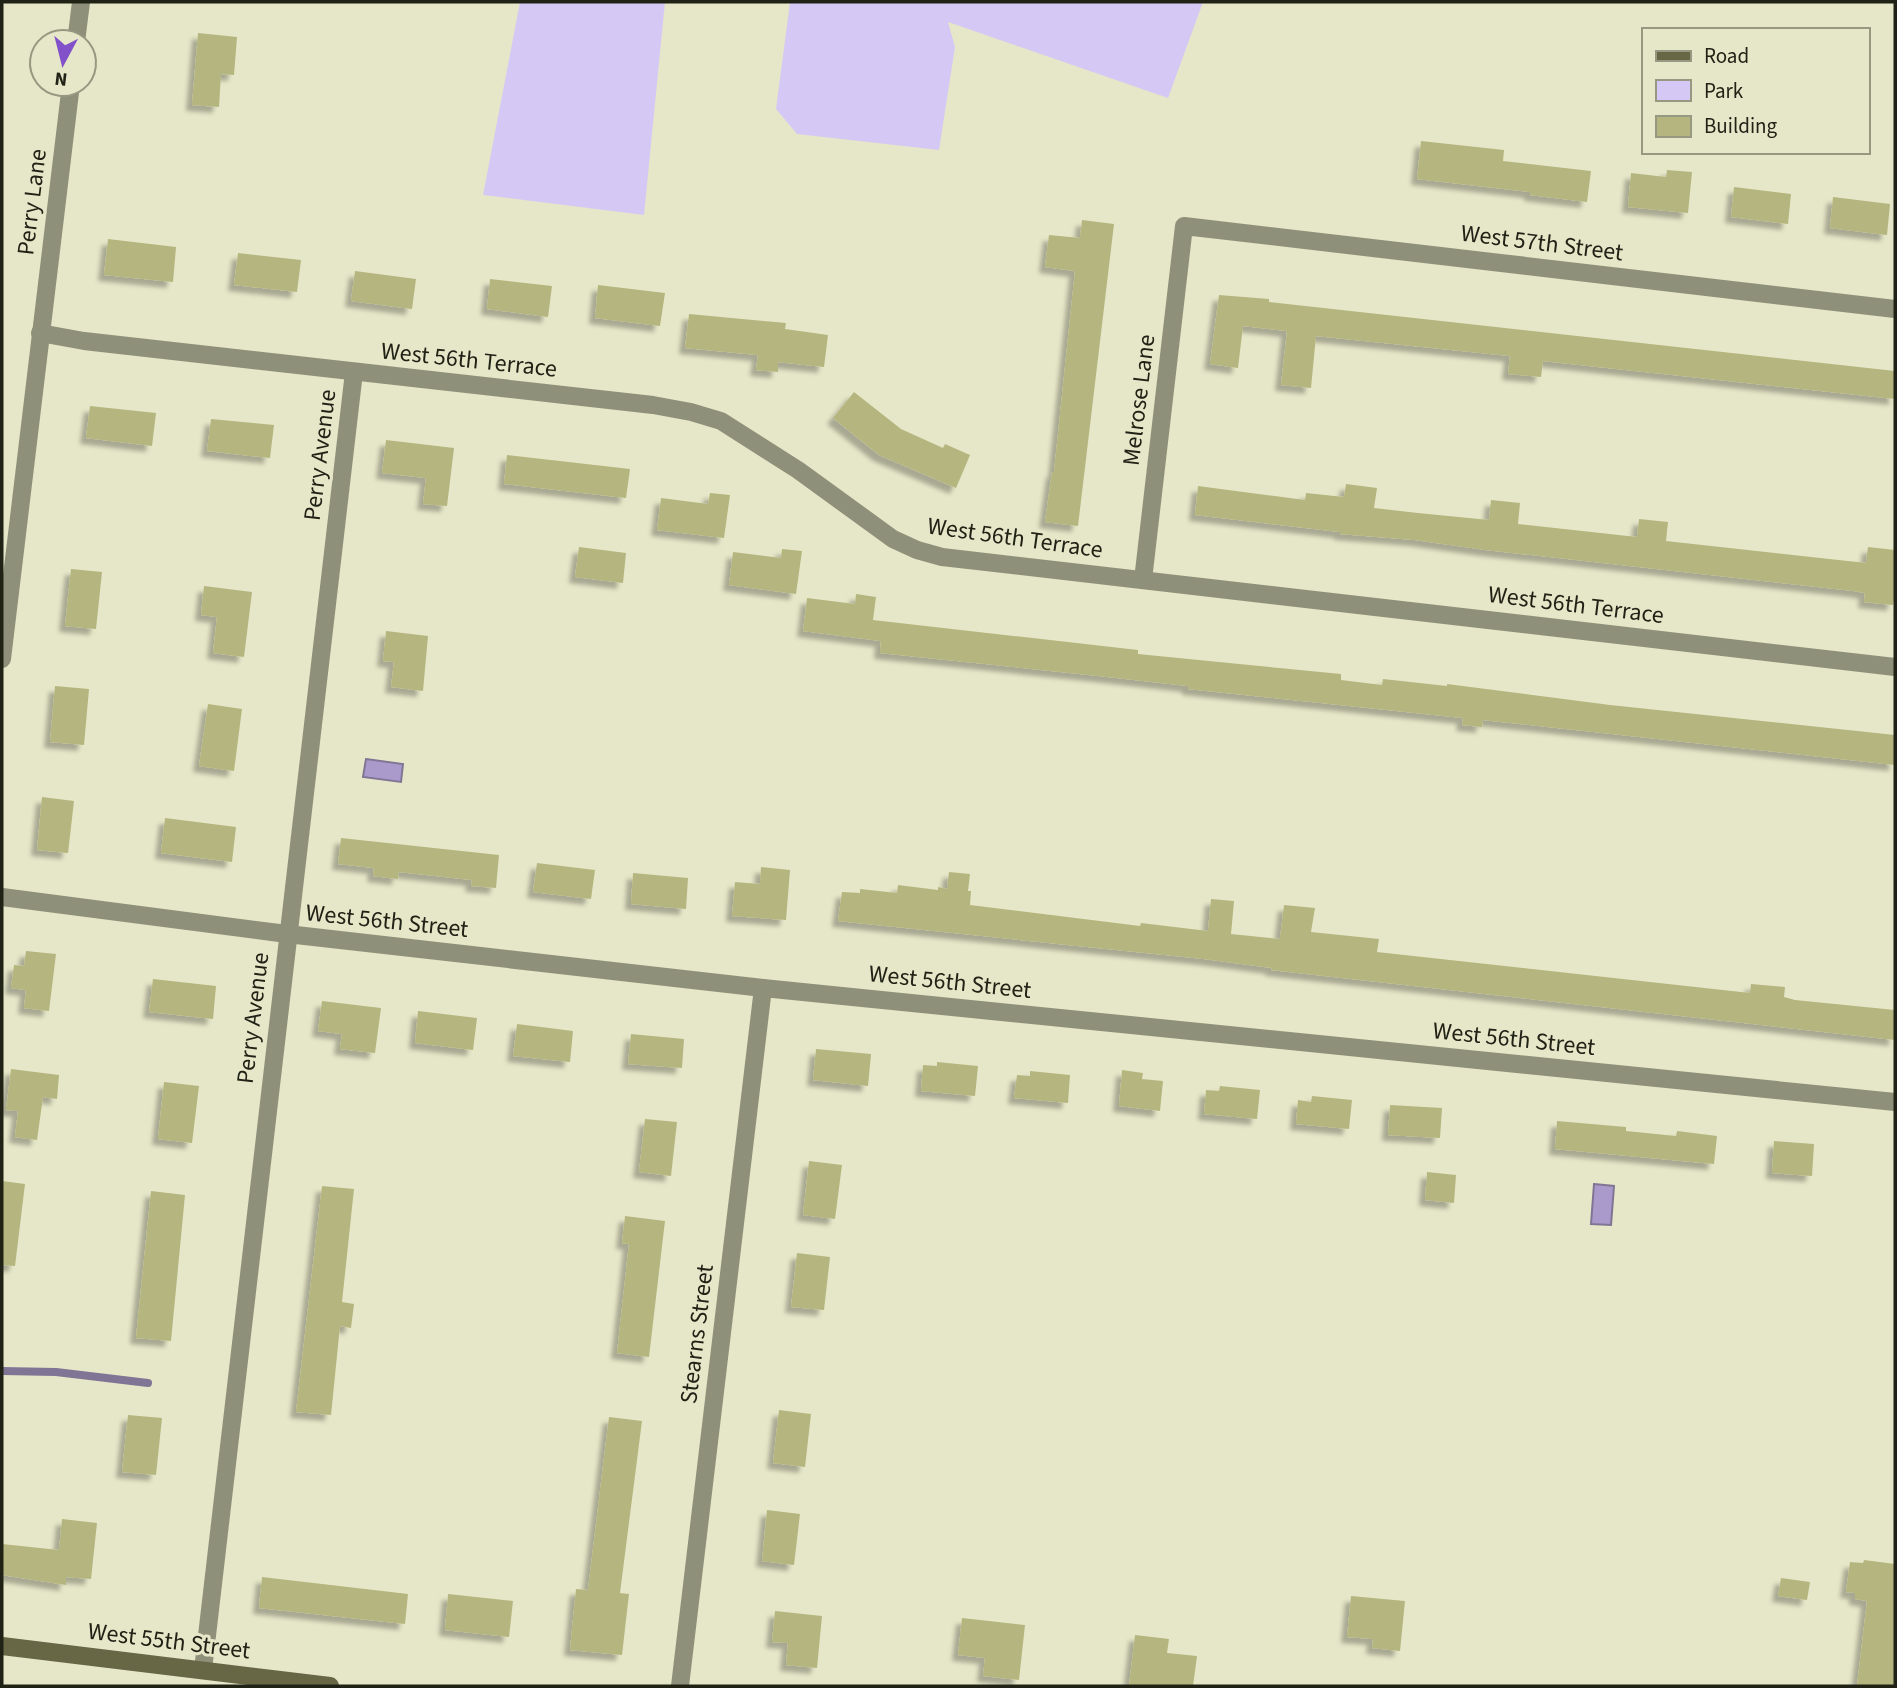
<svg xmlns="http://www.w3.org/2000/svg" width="1897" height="1688" font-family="'Source Sans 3',sans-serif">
<defs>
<filter id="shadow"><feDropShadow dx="-6" dy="6" stdDeviation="2" flood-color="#0004"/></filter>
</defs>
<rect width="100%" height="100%" fill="#e6e7c8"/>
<!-- green -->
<g fill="#d6c8f4">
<path d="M520 2H665L644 215 483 195Z"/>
<path d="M790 2H1203L1168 98 948 22 955 47 939 150 797 134 776 109Z"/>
</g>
<!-- water -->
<g fill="#aa99cb" stroke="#817595" stroke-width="2">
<path d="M366 759 403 764 401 782 363 777Z"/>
<path d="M1594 1184 1614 1186 1611 1225 1591 1224Z"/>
</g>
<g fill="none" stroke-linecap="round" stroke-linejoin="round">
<!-- stream -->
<path stroke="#817595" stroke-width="8" d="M2 1371 56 1372 148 1383"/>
</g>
<!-- building -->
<g fill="#b5b67f" filter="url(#shadow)">
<path d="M198 33 237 37 234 75 221 74 219 107 192 105Z"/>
<path d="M1421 141 1504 150 1503 161 1591 171 1587 202 1530 195V192L1417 179Z"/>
<path d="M1667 170 1692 172 1688 213 1628 207 1631 173 1666 177Z"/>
<path d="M1734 187 1791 194 1788 224 1731 217Z"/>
<path d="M1833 197 1890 204 1887 235 1830 228Z"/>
<path d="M1082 220 1114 224 1078 526 1045 522 1052 472H1054L1075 271 1045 267 1049 235 1080 238Z"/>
<path d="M108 239 176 247 173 282 104 275Z"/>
<path d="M238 253 301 260 297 292 234 285Z"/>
<path d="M355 271 416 279 412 309 351 301Z"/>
<path d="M490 279 552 286 548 317 487 309Z"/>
<path d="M598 285 665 293 660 326 595 318Z"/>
<path d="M1219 295 1269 299V302L1895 371V399L1543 361 1541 377 1508 374 1510 356 1316 336 1311 388 1281 385 1287 331 1243 326 1238 368 1210 364Z"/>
<path d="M689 314 786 323 785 329 828 335 824 367 778 362V372L756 370 758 355 685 348Z"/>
<path d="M854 392 901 429 943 448 945 444 970 455 956 488 879 455 833 418Z"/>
<path d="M90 406 156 413 152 446 86 438Z"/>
<path d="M211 419 274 425 270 458 207 451Z"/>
<path d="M386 440 454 448 447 506 423 504 426 478 382 473Z"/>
<path d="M507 455 630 469 626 498 504 484Z"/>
<path d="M1346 484 1377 488 1374 508 1418 513 1489 520 1491 500 1520 503 1518 524 1637 537 1639 519 1668 522 1666 541 1866 563 1868 547 1895 550V595L1893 605 1864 602 1865 593 1854 591 1486 550 1415 540 1340 534V532L1195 515 1198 486 1305 500 1306 493 1344 497Z"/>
<path d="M710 493 730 495 724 538 657 530 661 498 708 504Z"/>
<path d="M579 547 626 553 623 583 575 577Z"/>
<path d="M782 549 802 551 796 594 729 585 733 552 781 558Z"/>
<path d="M71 569 102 572 96 629 65 626Z"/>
<path d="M204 586 252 592 244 657 213 653 217 617 201 615Z"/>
<path d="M856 594 876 597 873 620 1138 650V654L1341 674V680L1382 685 1383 679 1447 686V684L1610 705 1895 735V765L1483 720 1482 727 1462 725 1463 718 1188 689V686L1099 676 880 653 881 641 803 631 807 598 855 604Z"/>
<path d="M386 631 428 636 423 691 391 687 394 662 383 661Z"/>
<path d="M55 686 89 689 84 745 50 742Z"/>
<path d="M208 704 242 709 234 771 199 766Z"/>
<path d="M42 797 74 801 68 853 37 850Z"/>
<path d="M165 818 236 827 232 862 161 853Z"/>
<path d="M341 838 499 855 496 888 471 886 472 880 399 872 398 879 373 876 374 868 338 864Z"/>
<path d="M537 863 595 870 591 899 533 892Z"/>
<path d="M761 867 790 870 786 920 732 916 735 882 760 884Z"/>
<path d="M949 872 970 874 968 891H971L970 905 1140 926 1141 923 1208 931 1211 899 1234 901 1231 934 1280 939 1284 905 1315 908 1311 932 1379 939 1377 952 1750 993 1751 984 1785 987 1784 997 1795 1000 1895 1010V1040L1271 970 1272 968 1204 959 838 921 842 892 860 893V889L897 893 898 885 938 890V887L947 889Z"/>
<path d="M633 873 688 878 686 909 631 904Z"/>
<path d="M26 951 56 954 49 1011 24 1008 26 990 11 988 14 965 24 966Z"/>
<path d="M153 979 216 986 213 1019 149 1012Z"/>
<path d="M322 1001 381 1008 375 1053 340 1049 342 1034 318 1031Z"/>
<path d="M418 1011 477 1018 473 1050 415 1043Z"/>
<path d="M517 1024 573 1031 570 1062 513 1056Z"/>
<path d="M631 1034 684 1039 682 1068 628 1064Z"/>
<path d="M816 1049 871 1054 868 1086 813 1080Z"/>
<path d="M937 1062 978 1066 975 1096 921 1091 923 1065 937 1066Z"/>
<path d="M11 1069 59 1075 57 1099 43 1097 37 1140 15 1137 18 1111 6 1110Z"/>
<path d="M1122 1070 1143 1073 1142 1079 1163 1081 1160 1111 1119 1106Z"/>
<path d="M1030 1071 1070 1075 1068 1103 1014 1098 1017 1075 1030 1076Z"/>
<path d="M164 1082 199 1086 192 1143 158 1139Z"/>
<path d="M1220 1086 1260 1090 1257 1119 1204 1114 1206 1090 1219 1091Z"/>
<path d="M1312 1096 1352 1100 1349 1129 1296 1124 1298 1100 1311 1102Z"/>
<path d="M1390 1105 1442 1108 1440 1138 1388 1135Z"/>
<path d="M645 1119 677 1122 671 1176 639 1172Z"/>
<path d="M1557 1121 1626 1127V1131L1676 1136 1677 1131 1717 1136 1714 1164 1555 1149Z"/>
<path d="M1774 1141 1814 1144 1812 1176 1772 1173Z"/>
<path d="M809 1161 842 1165 835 1219 803 1215Z"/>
<path d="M1427 1172 1456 1175 1454 1203 1425 1200Z"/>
<path d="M2 1181 25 1184 15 1266 2 1265Z"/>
<path d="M322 1186 354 1189 342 1302 354 1304 351 1328 340 1326 331 1415 296 1412Z"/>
<path d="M151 1191 185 1195 171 1341 136 1338Z"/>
<path d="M625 1216 665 1221 649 1357 617 1353 629 1244 622 1243Z"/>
<path d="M797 1253 830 1257 824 1310 791 1307Z"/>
<path d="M779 1410 811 1414 805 1467 773 1463Z"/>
<path d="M128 1415 162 1418 156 1475 122 1472Z"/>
<path d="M609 1417 642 1421 620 1593 629 1594 622 1655 570 1650 576 1589 588 1590Z"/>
<path d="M767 1510 800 1514 794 1565 762 1561Z"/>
<path d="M62 1519 97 1523 91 1579 66 1577V1585L2 1575V1544L59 1550Z"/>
<path d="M1864 1560 1895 1564V1686H1857L1867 1601 1855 1599V1593L1846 1592 1850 1562 1863 1563Z"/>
<path d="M262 1577 408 1594 405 1624 259 1608Z"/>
<path d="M1781 1578 1810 1582 1807 1600 1778 1596Z"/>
<path d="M448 1594 513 1601 509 1637 445 1630Z"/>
<path d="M1351 1596 1405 1601 1400 1651 1372 1648 1373 1639 1347 1637Z"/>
<path d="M775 1611 822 1616 817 1668 786 1665 788 1643 772 1642Z"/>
<path d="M962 1618 1025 1625 1019 1680 983 1676 985 1658 958 1655Z"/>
<path d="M1135 1635 1169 1639 1167 1653 1197 1656 1193 1686H1129Z"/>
</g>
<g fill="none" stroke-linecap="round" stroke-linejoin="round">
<!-- street -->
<g stroke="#8f9079" stroke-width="18">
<path d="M76 42 81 2"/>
<path d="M40 333 84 341 653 405 691 412 721 421 798 470 893 539 917 550 942 557 1895 667"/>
<path d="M1143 580 1184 226 1895 309"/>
<path d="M2 659 71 84"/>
<path d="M2 897 287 934 763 988 1895 1102"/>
<path d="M203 1670 354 372"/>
<path d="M680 1686 763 988"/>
</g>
<!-- secondary -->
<path stroke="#676746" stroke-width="18" d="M2 1646 330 1686"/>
</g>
<g text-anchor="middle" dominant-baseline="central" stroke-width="6" stroke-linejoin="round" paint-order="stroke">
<!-- street labels -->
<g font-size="24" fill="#212216" stroke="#e6e7c8">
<text transform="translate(32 202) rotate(-83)">Perry Lane</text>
<text transform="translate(1542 243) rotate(7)">West 57th Street</text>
<text transform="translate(469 360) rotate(6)">West 56th Terrace</text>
<text transform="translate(1139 400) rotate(-83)">Melrose Lane</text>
<text transform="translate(320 455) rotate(-83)">Perry Avenue</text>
<text transform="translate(1015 538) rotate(8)">West 56th Terrace</text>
<text transform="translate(1576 605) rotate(7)">West 56th Terrace</text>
<text transform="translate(387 921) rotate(6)">West 56th Street</text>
<text transform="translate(950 982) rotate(6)">West 56th Street</text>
<text transform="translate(253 1018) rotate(-83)">Perry Avenue</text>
<text transform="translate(1514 1039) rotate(6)">West 56th Street</text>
<text transform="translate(697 1334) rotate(-83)">Stearns Street</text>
<text transform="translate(169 1641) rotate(7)">West 55th Street</text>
</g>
</g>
<!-- border -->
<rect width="1897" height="1688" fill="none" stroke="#212216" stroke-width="7"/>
<!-- legend -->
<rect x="1642" y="28" width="228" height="126" fill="#e6e7c8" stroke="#979881" stroke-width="2"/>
<rect x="1656" y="51" width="35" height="10" fill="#676746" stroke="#979881" stroke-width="2"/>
<text x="1704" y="63" font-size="21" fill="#212216">Road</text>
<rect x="1656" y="80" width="35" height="21" fill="#d6c8f4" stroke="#979881" stroke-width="2"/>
<text x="1704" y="98" font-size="21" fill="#212216">Park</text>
<rect x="1656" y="116" width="35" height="21" fill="#b5b67f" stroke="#979881" stroke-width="2"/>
<text x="1704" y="133" font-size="21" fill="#212216">Building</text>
<!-- north arrow -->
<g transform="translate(63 63) rotate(187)"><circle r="33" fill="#e6e7c8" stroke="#979881" stroke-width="2"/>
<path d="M0-5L12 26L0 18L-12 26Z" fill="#8251c9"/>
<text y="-10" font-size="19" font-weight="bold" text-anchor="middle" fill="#212216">N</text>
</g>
</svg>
